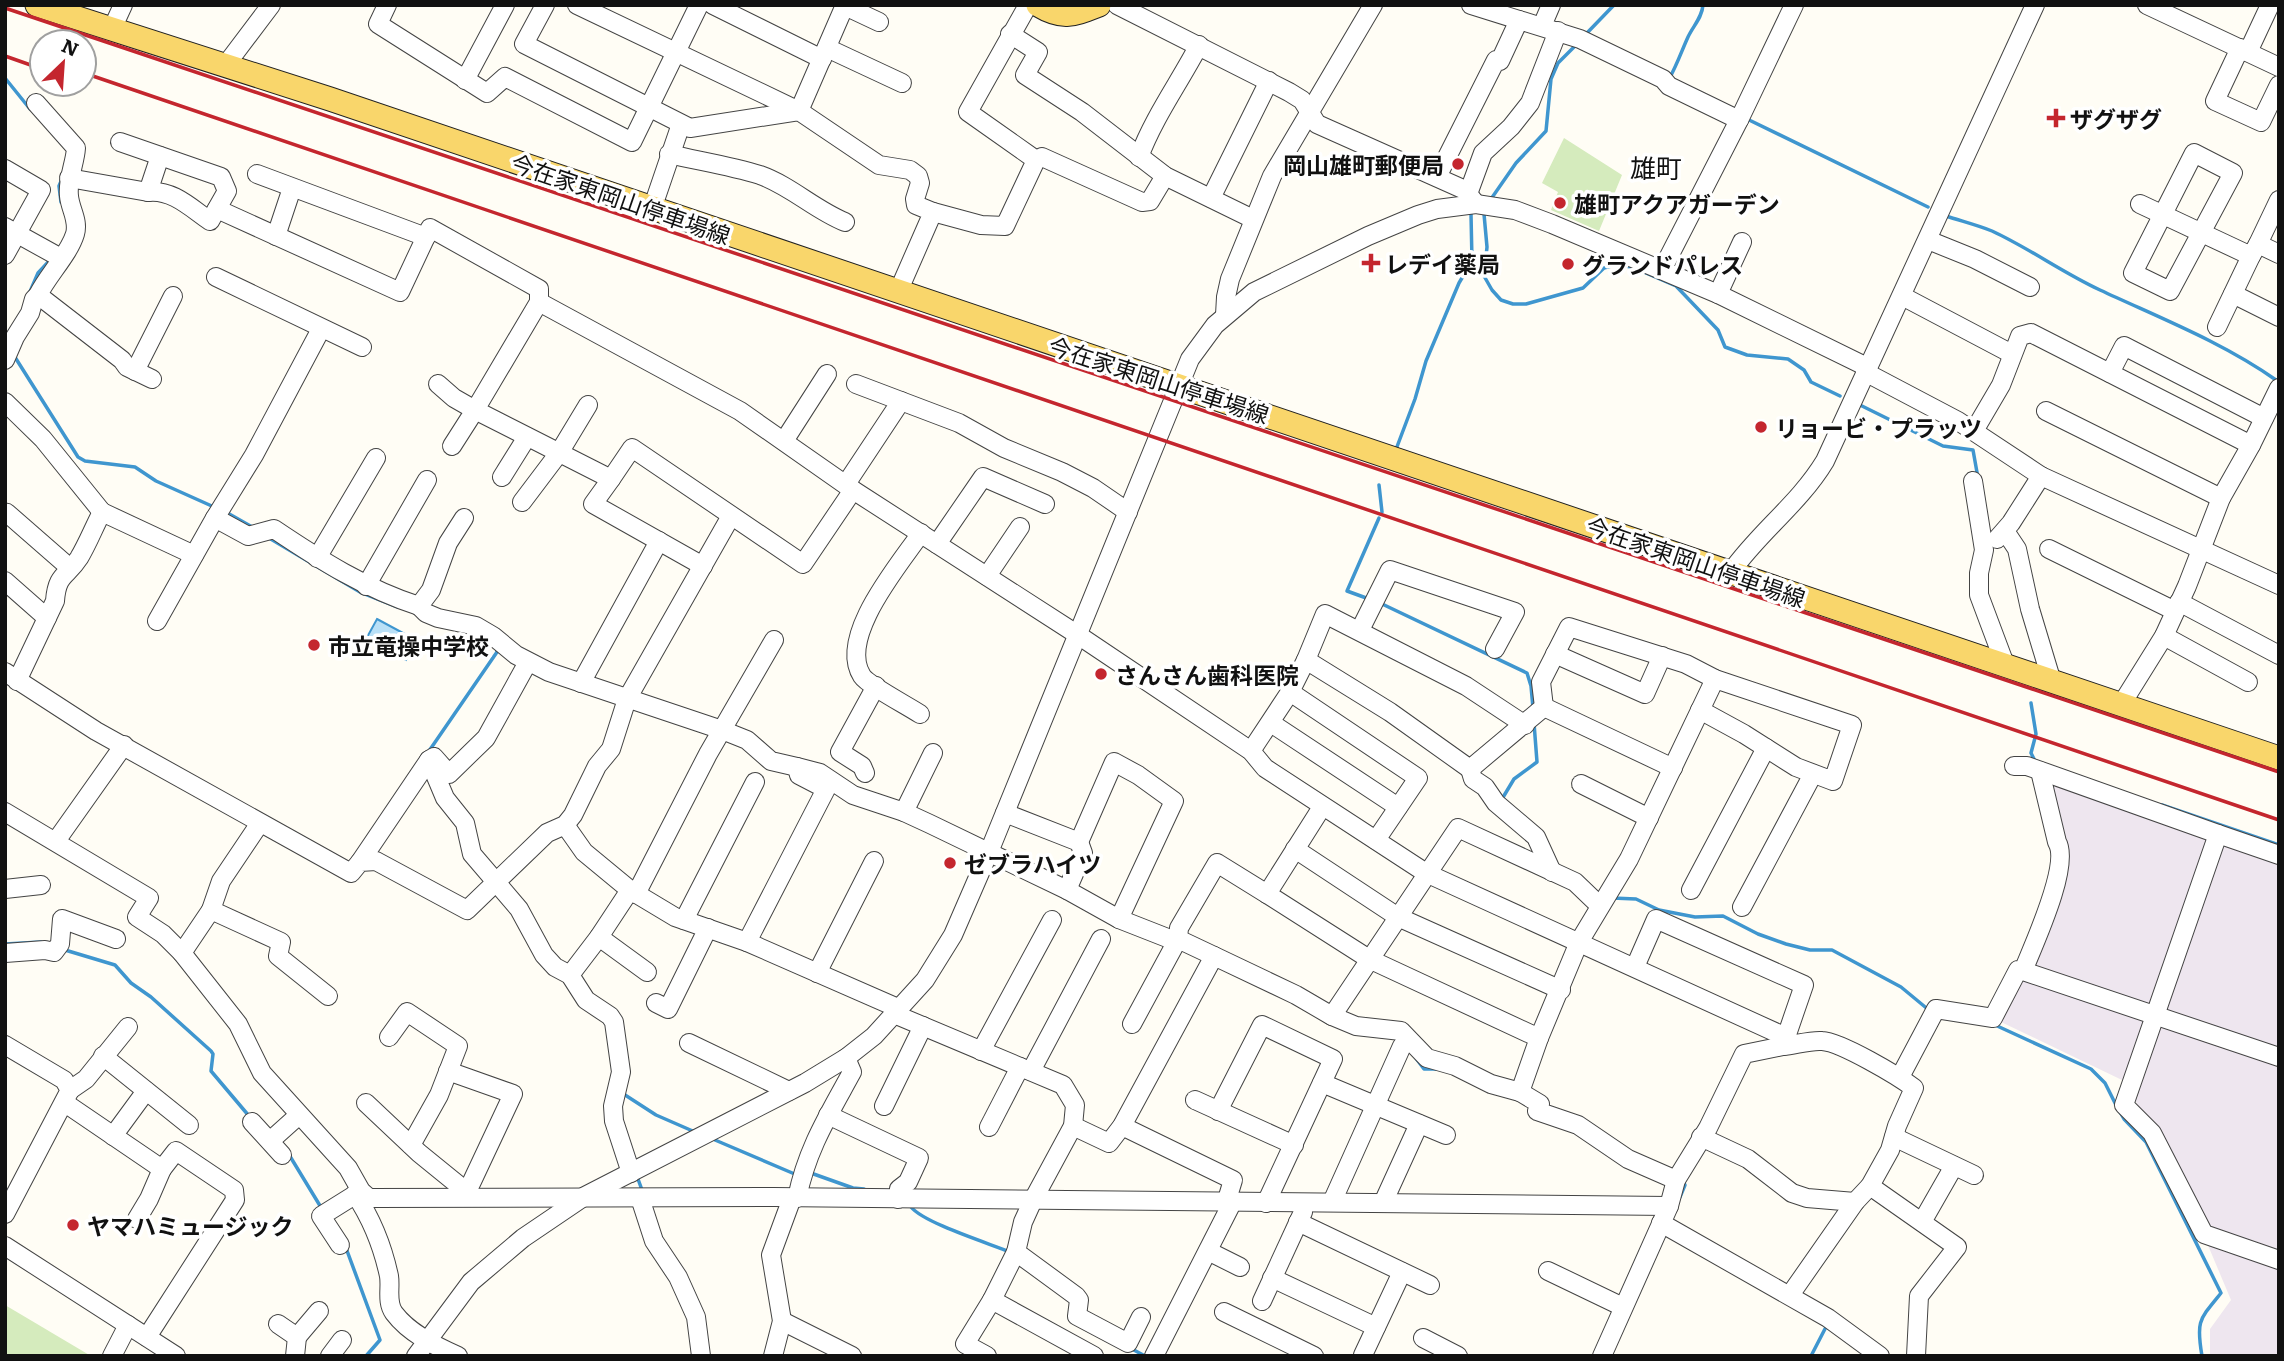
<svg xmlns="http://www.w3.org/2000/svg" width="2284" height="1361" font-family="Literata,'Noto Sans JP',serif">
<rect width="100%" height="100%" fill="#fffdf5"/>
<!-- industrial -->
<path fill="#eee6ef" d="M2052 783 2279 863V1356H2210V1329L2231 1300 2170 1155 2122 1080 1999 1021 2041 949 2066 864Z"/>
<!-- green -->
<g fill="#d5ebbd">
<path d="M1564 138 1622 175 1599 231 1551 210 1558 192 1542 183Z"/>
<path d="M5 1305 91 1356H5Z"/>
</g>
<!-- water -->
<path fill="#b9e0f7" stroke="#3f96cf" stroke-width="2" d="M377 619 416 640 406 660 366 639Z"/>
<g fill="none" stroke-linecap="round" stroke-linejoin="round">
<!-- stream -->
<g stroke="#3f96cf" stroke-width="3.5">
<path d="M1586 34 1614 5"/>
<path d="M5 78 30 109"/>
<path d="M1669 79C1677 65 1682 50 1688 37 1693 26 1702 18 1703 5"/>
<path d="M1745 118 1928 207"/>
<path d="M1491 199 1516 163 1546 131 1551 79 1558 63 1576 45"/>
<path d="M61 202 59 186 62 179"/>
<path d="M1484 214 1487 247 1484 276 1492 290 1501 300 1513 304H1526L1583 288 1604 268 1615 265 1632 267 1676 286 1718 330 1725 347 1747 355 1788 359 1804 370 1811 382 1840 396"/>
<path d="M1946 216C1961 221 1977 225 1992 231 2029 248 2063 273 2100 290 2160 318 2222 342 2276 380"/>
<path d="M29 294 38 273 51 259"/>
<path d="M13 354 78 457 85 461 135 467 156 481 214 507"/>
<path d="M1860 405 1943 446 1973 450 1978 478"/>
<path d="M1395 452 1415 399 1426 361 1459 283 1472 261 1471 214"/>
<path d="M1379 485 1382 512"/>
<path d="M224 511 254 528"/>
<path d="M269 538 360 592 398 607"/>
<path d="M1369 599 1347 591 1379 518"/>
<path d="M1380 603 1527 673 1531 686 1533 708"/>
<path d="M2031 703 2036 734 2031 753 2035 761"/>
<path d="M429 751 497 652 496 647"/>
<path d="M1503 800 1502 799 1514 779 1537 762 1534 723"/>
<path d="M2162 805 2279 845"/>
<path d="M1612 898 1636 899 1659 910 1695 917 1723 916 1758 934 1786 944 1810 950H1832L1901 987 1930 1011"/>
<path d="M5 944 41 942"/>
<path d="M65 950 115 965 131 983 151 997 211 1051 213 1054 211 1071 249 1116"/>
<path d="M1995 1025 2091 1069 2105 1083 2116 1105"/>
<path d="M1415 1057 1424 1069H1436"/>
<path d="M622 1093 656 1115 695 1132"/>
<path d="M2120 1112 2124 1119 2146 1142 2221 1293C2199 1320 2196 1321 2202 1356"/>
<path d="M715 1140 797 1175"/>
<path d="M288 1153 322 1209"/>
<path d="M808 1172 853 1188 864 1189"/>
<path d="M638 1179 642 1190"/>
<path d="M1680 1197 1685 1185 1683 1181"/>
<path d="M911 1207C924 1223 988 1243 1010 1252"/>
<path d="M346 1248 380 1340 366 1356"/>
<path d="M1132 1349 1145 1356"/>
<path d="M1811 1356 1827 1325"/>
</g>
<defs>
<g id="minor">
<path d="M387 5 378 24 487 93 505 77 632 142 699 5"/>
<path d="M545 5 524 44 690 128 799 111 879 165 910 170 918 176 920 183 915 199 916 205 933 212 898 292"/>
<path d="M577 5 799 111 845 5"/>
<path d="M713 5 822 59"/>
<path d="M1117 5 1289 92 1302 100 1317 124 1465 190 1476 204"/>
<path d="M1471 5 1580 39 1663 79 1669 86 1739 120"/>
<path d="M2147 5 2279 67"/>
<path d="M845 6 879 22"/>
<path d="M1542 26 1551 5"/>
<path d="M112 29 123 5"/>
<path d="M1010 34 1038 52 1025 75 1082 112 1165 176 1253 219"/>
<path d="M827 48 902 83"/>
<path d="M2240 48 2215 101 2261 122 2279 85"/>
<path d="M2248 52 2270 5"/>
<path d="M225 66 271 5"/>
<path d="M465 80 505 5"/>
<path d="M36 103 76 148C75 164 67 179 69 196 70 209 79 220 75 234 69 254 48 275 38 295L122 360 127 367 152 379"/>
<path d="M2194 153 2233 173 2170 291 2133 273Z"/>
<path d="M669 154C699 161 731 166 760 175 791 186 815 210 845 222"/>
<path d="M1139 157C1154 117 1179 83 1199 45"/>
<path d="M1036 160 1042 157 1142 202 1150 201 1165 176"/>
<path d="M5 169 41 190 5 255"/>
<path d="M257 174 426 237"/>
<path d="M1437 177 1496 60 1500 61 1519 20"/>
<path d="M69 178 148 192C172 189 191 208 210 221L227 191 221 177 120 142"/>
<path d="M148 192 160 156"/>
<path d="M1468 194 1483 153 1511 127 1530 103 1558 31"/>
<path d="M1211 198 1269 81"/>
<path d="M2140 204 2251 256 2258 244 2279 254"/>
<path d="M217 209 400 292 430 228 539 289V302L475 410 611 479 632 448 803 564 853 490"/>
<path d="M652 209 681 124"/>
<path d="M933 212 981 225 1005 226 1036 160 968 112 1028 5"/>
<path d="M5 227 61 258"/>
<path d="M276 236 292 188"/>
<path d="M1928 240 1975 259 2030 287"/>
<path d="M2258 244 2279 200"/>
<path d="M1662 270 1739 120 1794 5"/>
<path d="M216 277 362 347"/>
<path d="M1718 294 1742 242"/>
<path d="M2233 294 2279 317"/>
<path d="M1902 296 2012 354"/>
<path d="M539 302 740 411 853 490 1078 635 1251 751 1265 768 1426 873 1788 1038"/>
<path d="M1225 315 1226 297 1230 279 1272 176 1373 5"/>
<path d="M2217 327 2251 256"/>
<path d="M5 360 15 337 30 313 34 299 38 295"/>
<path d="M135 371 173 296"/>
<path d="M1865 372 1958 421 2041 476 2279 585"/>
<path d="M2110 373 2124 346 2264 418"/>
<path d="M438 384 454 398 475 410 452 446"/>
<path d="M856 384 959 423 1004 448 1062 472 1093 488 1128 512"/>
<path d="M5 402 43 439 102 512"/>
<path d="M2046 411 2221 498"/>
<path d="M1974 431 2001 385 2020 336 2031 333 2251 445"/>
<path d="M784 441 827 374"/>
<path d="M502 477 527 437"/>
<path d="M611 479 593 504 703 566"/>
<path d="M1973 481 1984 550 1979 573V595L2006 667"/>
<path d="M846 484 901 401"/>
<path d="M522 502 559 453 588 405"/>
<path d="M5 514 7 513 70 568"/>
<path d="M215 518 254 455 321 329"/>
<path d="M464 518 448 543 431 590 419 606 426 613 438 618 476 626 493 636 516 655 549 672 722 730 747 740 771 761 797 767"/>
<path d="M2005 531 2017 549 2030 609 2052 682"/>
<path d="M1997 539 2011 523 2041 476"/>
<path d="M937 544 983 477 1045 504"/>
<path d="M2049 549 2175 611"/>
<path d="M317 558 376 458"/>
<path d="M1731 572C1759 532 1799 504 1825 461L2035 5"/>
<path d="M987 576 1020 527"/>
<path d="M5 581 47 618"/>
<path d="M366 586 427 480"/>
<path d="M2179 602 2279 655"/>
<path d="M157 621 215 518 248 536 274 529C320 560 366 589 419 606"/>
<path d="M1360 630 1390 570 1515 612 1495 649"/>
<path d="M2164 636 2248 682"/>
<path d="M1555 654 1645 694 1662 656"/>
<path d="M1306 660 1325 614 1466 686 1525 725"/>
<path d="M5 672 96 731 351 873 360 862 376 861 467 910 547 833 565 825 573 815 597 766 611 749 627 699 731 516"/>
<path d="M17 681 55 601C57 573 67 577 79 558 88 543 94 527 102 512L194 555"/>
<path d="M581 683 659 541"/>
<path d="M1290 692 1418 778 1376 840"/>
<path d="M2121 705 2164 636 2187 586 2221 498 2251 445 2279 388"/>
<path d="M1544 707 1673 768"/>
<path d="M920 714C908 706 868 685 862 676 837 637 900 564 921 533"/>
<path d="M1271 723 1398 807"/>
<path d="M1251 751 1290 692 1306 660 1390 712 1470 769 1544 707 1541 682 1569 627 1686 664 1715 679 1852 725 1833 781 1796 767 1744 734 1700 710"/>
<path d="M429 760 445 798 465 823 472 854 519 909 544 955 555 967 570 975 586 1000 610 1016 614 1022 621 1072 613 1106 614 1121 631 1173"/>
<path d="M2014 766H2027L2218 834"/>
<path d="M1470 769 1473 779 1485 787 1496 803 1536 837 1552 872"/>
<path d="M865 773 862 766 840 752 876 686"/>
<path d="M1581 784 1649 818"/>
<path d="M1322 807 1267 894 1369 959 1539 1038 1579 942 1629 859 1715 679"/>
<path d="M5 812 149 898 137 917 163 934 182 953"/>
<path d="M904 812 933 753"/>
<path d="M1005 813 1079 842 1083 853 1067 890"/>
<path d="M260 823 221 881 211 910 182 953 238 1024 262 1073 348 1168 361 1191 369 1198 774 1197 1669 1206"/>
<path d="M565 825 584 852 630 890"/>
<path d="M56 841 124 745"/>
<path d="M1079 842 1114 762 1138 775 1174 801 1119 919"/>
<path d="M1295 849 1398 917 1561 990"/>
<path d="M2279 855 2218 834 2124 1105 2152 1133 2204 1234 2279 1260"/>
<path d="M360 862 429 760 434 757 449 774 486 738 528 662"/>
<path d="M5 889 41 885"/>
<path d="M1691 890 1766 748"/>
<path d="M636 894 708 754 774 640"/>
<path d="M1742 907 1813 774"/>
<path d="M211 910 281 942 278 956 328 996"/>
<path d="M684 920 755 782"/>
<path d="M599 937 647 972"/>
<path d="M5 953 45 950 54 952 60 944 62 919 116 939"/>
<path d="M1214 956 1178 939 1179 928 1217 863 1267 894"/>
<path d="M2023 971 2279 1057"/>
<path d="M817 973 874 861"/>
<path d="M570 975 599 937 630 890 675 917 747 942"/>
<path d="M656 1003 668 1009 708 928"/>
<path d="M900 1009 747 942 826 789 799 775 797 767 820 773 853 795 904 812 930 824 1067 890 1119 919 1170 939H1178L1132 1024"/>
<path d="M894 1014 1063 1085 1075 1105 1073 1126 1033 1200 1023 1222 1016 1252 1076 1296 1079 1300 1077 1316 1128 1343 1141 1317"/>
<path d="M1332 1016 1356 1026 1401 1031 1427 1058 1455 1066 1491 1084 1520 1092 1539 1038"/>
<path d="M389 1037 407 1012 458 1046 439 1095 411 1145"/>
<path d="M689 1043 789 1091"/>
<path d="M5 1045 64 1080 70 1090 5 1214"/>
<path d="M1783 1046C1795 1045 1810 1040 1822 1041 1841 1042 1898 1076 1914 1088L1897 1126 1890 1150 1870 1186 1855 1202 1790 1295"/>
<path d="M981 1051 1052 920"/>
<path d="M103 1056 189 1125"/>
<path d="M448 1071 513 1094 467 1192 468 1197"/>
<path d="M1031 1071 1101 939"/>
<path d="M1900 1077 1936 1009 1993 1018 2018 970 2023 971C2033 946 2071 865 2057 842L2040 771"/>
<path d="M1322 1083 1446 1135"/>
<path d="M70 1090 86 1079 128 1027"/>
<path d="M1520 1092 1540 1104 1537 1111 1578 1125 1628 1159 1676 1180"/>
<path d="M1195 1100 1294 1145"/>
<path d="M65 1103 162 1169 176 1151 234 1190 235 1200 147 1337"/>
<path d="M366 1103 419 1153 467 1192"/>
<path d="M884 1106 923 1026"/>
<path d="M1218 1111 1262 1025 1333 1059 1266 1203"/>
<path d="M828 1115 919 1158 908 1182 899 1189 898 1199"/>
<path d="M252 1122 282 1155"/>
<path d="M1073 1126 1109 1143 1122 1126 1214 956 1296 995 1332 1016 1458 828 1575 882 1600 906"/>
<path d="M1122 1126 1233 1180 1226 1203"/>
<path d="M989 1127 1020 1067"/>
<path d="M113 1136 146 1091"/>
<path d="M1701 1137 1748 1159 1792 1193 1807 1198 1855 1202"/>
<path d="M1894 1137 1974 1175"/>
<path d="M270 1141 299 1115"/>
<path d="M1870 1186 1957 1247 1919 1296 1916 1356"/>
<path d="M355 1194C371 1218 383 1248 389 1276 391 1288 386 1302 394 1313 409 1333 435 1346 458 1356"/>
<path d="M640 1198 654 1241 678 1277 696 1317 701 1356"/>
<path d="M797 1198C807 1149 828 1116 852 1072L846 1058"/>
<path d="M1332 1202 1402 1046"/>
<path d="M1383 1203 1419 1124"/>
<path d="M137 1219 149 1199 162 1169"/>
<path d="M1298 1222 1430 1285"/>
<path d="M1922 1222 1954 1166"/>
<path d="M1661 1223 1828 1318 1880 1356"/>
<path d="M340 1245 321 1216 361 1191"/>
<path d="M5 1246 176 1356"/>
<path d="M1208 1251 1240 1267"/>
<path d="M1548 1271 1623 1307"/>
<path d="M1272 1278 1376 1327"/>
<path d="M992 1300 1016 1252"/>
<path d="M1262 1301 1303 1212"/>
<path d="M1224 1312 1314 1356"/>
<path d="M782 1321 852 1356"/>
<path d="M278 1324 297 1337 295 1356"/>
<path d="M297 1337 319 1311"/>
<path d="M1423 1338 1458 1356"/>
<path d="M1363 1355 1402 1272"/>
<path d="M112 1356 128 1325"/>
<path d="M330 1356 342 1340"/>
<path d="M416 1356 471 1282 523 1238 585 1196 805 1083 846 1058 874 1036 925 980 953 935 989 852 1190 359 1215 325 1254 292 1368 236 1418 215 1437 209 1476 204 1515 210 1552 224 1718 294 1867 367"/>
<path d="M773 1356 782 1321 771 1255 792 1198"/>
<path d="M987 1356 965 1344 992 1300 1094 1356"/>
<path d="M1154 1356 1232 1203"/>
<path d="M1602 1356 1669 1206 1676 1180 1708 1128 1744 1054 1783 1046 1804 985 1656 919 1635 967"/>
</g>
<g id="major">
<path d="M37 5 330 99 2279 758"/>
<path d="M1038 5C1063 20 1073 15 1099 5"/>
</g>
</defs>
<!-- minor casing -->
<use href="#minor" stroke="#444" stroke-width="20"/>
<!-- major casing -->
<use href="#major" stroke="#222" stroke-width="25"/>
<!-- minor -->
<use href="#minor" stroke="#fff" stroke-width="18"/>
<!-- major -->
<use href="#major" stroke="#f9d66b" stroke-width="23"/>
<!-- rail -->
<g stroke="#c4262e" stroke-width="3.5">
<path d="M5 8 2279 772"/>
<path d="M5 56 42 69"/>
<path d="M84 73 2279 820"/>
</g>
</g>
<!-- markers -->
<g fill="#c4262e" stroke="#fff" stroke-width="2.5">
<path d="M2052.5 107.5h7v7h7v7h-7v7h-7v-7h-7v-7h7z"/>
<circle cx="1458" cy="164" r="7"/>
<circle cx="1560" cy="203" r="7"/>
<path d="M1367.5 252.5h7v7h7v7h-7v7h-7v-7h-7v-7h7z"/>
<circle cx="1568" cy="264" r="7"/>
<circle cx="1761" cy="427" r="7"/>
<circle cx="314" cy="645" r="7"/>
<circle cx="1101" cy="674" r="7"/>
<circle cx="950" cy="863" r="7"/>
<circle cx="73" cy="1225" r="7"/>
</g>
<g text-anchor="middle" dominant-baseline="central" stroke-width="7" stroke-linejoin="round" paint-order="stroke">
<!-- poi labels -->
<g font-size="23" font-weight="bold" fill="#111" stroke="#fff" text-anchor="start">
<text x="2070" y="118">ザグザグ</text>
<text x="1444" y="164" text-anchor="end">岡山雄町郵便局</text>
<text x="1574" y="203">雄町アクアガーデン</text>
<text x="1385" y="263">レデイ薬局</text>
<text x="1582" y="264">グランドパレス</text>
<text x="1775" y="427">リョービ・プラッツ</text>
<text x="328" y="645">市立竜操中学校</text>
<text x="1115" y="674">さんさん歯科医院</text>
<text x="964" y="863">ゼブラハイツ</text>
<text x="87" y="1225">ヤマハミュージック</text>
</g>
<!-- street labels -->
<g font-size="23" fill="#111" stroke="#fff">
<text transform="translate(621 198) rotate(19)">今在家東岡山停車場線</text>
<text transform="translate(1159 379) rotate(18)">今在家東岡山停車場線</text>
<text transform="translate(1696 561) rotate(19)">今在家東岡山停車場線</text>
</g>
<!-- quarter labels -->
<g font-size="26" fill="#111" stroke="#fff">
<text x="1656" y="166">雄町</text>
</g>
</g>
<!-- border -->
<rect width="2284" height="1361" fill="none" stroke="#111111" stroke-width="14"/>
<!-- north arrow -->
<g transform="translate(63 63) rotate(25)"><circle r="33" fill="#ffffff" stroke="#a0a0a0" stroke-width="2"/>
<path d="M0-5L12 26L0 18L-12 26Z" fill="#c4262e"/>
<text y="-10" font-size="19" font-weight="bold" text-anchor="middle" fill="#111111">N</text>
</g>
</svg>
